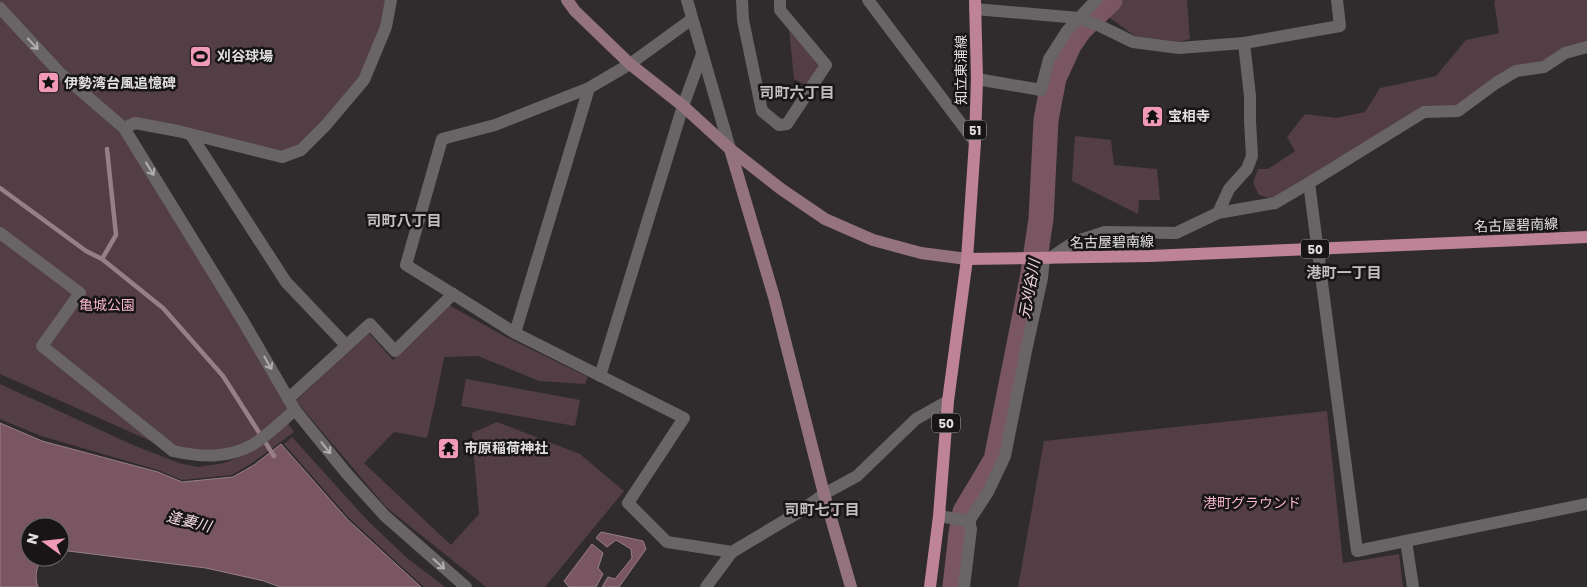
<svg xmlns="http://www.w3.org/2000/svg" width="1587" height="587" font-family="Poppins,'Noto Sans JP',sans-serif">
<rect width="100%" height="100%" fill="#302c2d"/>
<!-- green -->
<g fill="#523e44">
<path d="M0 0H391L364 80 326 125 282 157 178 131 124 128 295 410 242 449 173 451 0 374Z"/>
<path d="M1121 0H1187L1190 39 1179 42 1135 36 1107 16Z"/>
<path d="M1496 0H1587V43L1456 108H1422L1272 199 1259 195 1253 183 1258 169H1268L1295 151 1287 137 1305 114 1336 118 1365 112 1380 88 1436 76 1466 40 1499 33 1494 1Z"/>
<path d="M789 29 819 65 806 85 794 79Z"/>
<path d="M1075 136 1111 140 1114 165 1157 169 1160 200H1139L1138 214 1072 181Z"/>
<path d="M449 305 506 337 588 377 585 384 539 381 478 356 444 357 437 393 427 438 394 432 364 463 451 545 479 514 472 433 497 422 580 454 624 491 545 587H486L387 508 296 401 368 332 393 360Z"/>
<path d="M466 379 580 400 575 426 461 406Z"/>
<path d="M0 384 133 445 179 463 198 467 224 463 245 455 287 422 294 432 252 463 232 475 182 480 158 470 41 436 0 419Z"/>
<path d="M1327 411 1343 563 1399 554 1403 587H1018L1044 441Z"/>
<path d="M292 437 367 520 407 558 445 587H424L349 518 284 444Z"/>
</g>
<!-- water -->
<g fill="#795661" stroke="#987f87">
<path d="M0 423 42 441 158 472 182 482 233 477 254 465 281 444 348 520 421 587H280L264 581 206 568 60 550V527H30V557H45C36 564 34 577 38 587H0Z"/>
<path d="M601 532 643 541 646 549 619 587H602L608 577 615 579 632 558 631 549 616 540 607 547 596 538Z"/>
<path d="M592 544 603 553 598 568 603 574 596 587H569L564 581Z"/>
</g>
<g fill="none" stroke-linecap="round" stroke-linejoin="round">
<!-- stream -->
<g stroke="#987f87" stroke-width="4.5">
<path d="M0 188 86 251 102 259 163 308 223 376 274 456"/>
<path d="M102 259 116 235 107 149"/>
</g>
<!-- river -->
<path stroke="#795661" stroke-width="25" d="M955 587 961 533 965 512 996 460 1032 279 1041 219 1046 120 1054 78 1069 45 1080 29 1110 0"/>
<!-- street -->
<g stroke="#696466" stroke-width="12">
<path d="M687 0 730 149"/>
<path d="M742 0 743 20 762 111 779 125 787 124 826 65 780 10V0"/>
<path d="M868 0 975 142"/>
<path d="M0 8 60 73 124 128 243 321 295 410 347 474 385 516 466 587"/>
<path d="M975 9 1079 18 1100 26 1133 42 1179 48 1244 43 1340 26 1337 0"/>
<path d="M977 79 1041 90 1049 59 1067 31 1096 0"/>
<path d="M124 128 135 123 178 131 282 157 301 150 326 125 364 80 386 27 391 0"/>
<path d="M191 135 286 282 346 345"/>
<path d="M1309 183 1357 551 1587 504"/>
<path d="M1218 213 1229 189 1247 169 1252 156 1250 121V96L1244 43"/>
<path d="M0 233 80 293 42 346 173 451C200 457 227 459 252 445 266 437 282 421 295 410"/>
<path d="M1050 258 1074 242 1105 232 1176 233 1218 213 1275 203 1309 183 1424 112 1458 111 1496 83 1516 71 1544 67 1565 53 1587 47"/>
<path d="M453 294 406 265 442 139 495 125 589 88 630 64 692 19"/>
<path d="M515 333 589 88"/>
<path d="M600 376 683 106 702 54"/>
<path d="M288 399 370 324 395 351 453 294 515 333 684 418 628 503 667 542 732 552 799 512 824 494 857 476 916 419 948 401"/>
<path d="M939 516 969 521"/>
<path d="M1406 541 1413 587"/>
<path d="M706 587 732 552"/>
<path d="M964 587 971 529 969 521 988 492 1005 456 1026 351 1042 278 1044 258"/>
</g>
<!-- secondary -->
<g stroke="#94737e" stroke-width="12">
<path d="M567 0 575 11 630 64 683 106 730 149 774 297 824 494 851 587"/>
<path d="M730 149 781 189 825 219 873 240 921 253 967 259"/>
</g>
<!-- primary -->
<g stroke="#be8397" stroke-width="12">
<path d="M967 259 1150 256 1587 237"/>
<path d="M930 587 939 516 948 401 967 259 975 142 977 79 975 0"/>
</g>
</g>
<!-- one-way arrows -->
<defs><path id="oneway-shaft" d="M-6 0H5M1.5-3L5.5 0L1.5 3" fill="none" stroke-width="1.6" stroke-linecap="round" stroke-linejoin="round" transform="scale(1.25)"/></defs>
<g stroke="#b1aeaf">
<use href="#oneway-shaft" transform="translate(33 44) rotate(47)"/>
<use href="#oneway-shaft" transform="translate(150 169) rotate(58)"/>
<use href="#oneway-shaft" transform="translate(268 363) rotate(60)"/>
<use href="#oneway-shaft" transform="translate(326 448) rotate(51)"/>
<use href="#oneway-shaft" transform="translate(439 564) rotate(42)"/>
</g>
<!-- icons -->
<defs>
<symbol id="stadium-square" viewBox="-11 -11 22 22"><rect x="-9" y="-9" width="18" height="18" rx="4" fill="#f09ab6" stroke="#171515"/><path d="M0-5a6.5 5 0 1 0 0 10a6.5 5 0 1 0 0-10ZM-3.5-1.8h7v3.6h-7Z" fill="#111"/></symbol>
<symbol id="sight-square" viewBox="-11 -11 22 22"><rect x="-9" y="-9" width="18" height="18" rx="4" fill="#f09ab6" stroke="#171515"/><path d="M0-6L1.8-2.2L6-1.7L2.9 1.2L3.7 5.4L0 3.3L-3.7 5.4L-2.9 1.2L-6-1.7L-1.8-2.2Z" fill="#111"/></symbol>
<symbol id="temple-square" viewBox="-11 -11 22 22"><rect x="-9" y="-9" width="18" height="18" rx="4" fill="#f09ab6" stroke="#171515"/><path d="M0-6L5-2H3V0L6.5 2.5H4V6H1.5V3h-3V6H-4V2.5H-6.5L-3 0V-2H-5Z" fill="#111"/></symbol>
</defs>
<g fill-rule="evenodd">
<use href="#stadium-square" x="188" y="44" width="25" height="25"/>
<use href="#sight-square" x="36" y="70" width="25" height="25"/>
<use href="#temple-square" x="1140" y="104" width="25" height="25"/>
<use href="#temple-square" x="436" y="436" width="25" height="25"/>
</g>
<g text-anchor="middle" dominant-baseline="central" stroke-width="5" stroke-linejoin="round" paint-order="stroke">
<!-- shield labels -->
<g fill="#171515" stroke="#a4a2a2" stroke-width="1">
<rect x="964" y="120.5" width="22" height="19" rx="4"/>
<rect x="1301" y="239.5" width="28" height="19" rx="4"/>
<rect x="932" y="413.5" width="28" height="19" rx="4"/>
</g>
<g font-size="12" font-weight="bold" fill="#e1dfdf">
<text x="975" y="130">51</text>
<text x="1315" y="249">50</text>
<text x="946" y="423">50</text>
</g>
<!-- poi labels -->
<g font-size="14" font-weight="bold" fill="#e1dfdf" stroke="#171515" text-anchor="start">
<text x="217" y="56">刈谷球場</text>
<text x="64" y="83">伊勢湾台風追憶碑</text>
<text x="1168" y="116">宝相寺</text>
<text x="464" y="448">市原稲荷神社</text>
</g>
<!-- street labels -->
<g font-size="14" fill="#e1dfdf" stroke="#171515">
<text transform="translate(961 70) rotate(-90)">知立東浦線</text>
<text transform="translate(1516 225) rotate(-2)">名古屋碧南線</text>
<text transform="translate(1112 242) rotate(-1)">名古屋碧南線</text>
</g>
<!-- park labels -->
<g font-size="14" fill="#f5b5c9" stroke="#171515">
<text x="107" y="305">亀城公園</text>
<text x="1252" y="503">港町グラウンド</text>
</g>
<!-- neighbourhood labels -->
<g font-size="15" font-weight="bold" fill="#c2bdbe" stroke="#171515">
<text x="797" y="92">司町六丁目</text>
<text x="404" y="220">司町八丁目</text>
<text x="1344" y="272">港町一丁目</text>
<text x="822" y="509">司町七丁目</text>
</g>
<!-- water labels -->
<g font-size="15" font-style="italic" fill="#f7dce4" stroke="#171515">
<text transform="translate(1029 289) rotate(-80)">元刈谷川</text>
<text transform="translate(189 521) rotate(14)">逢妻川</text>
</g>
</g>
<!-- north arrow -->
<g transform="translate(45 542) rotate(285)"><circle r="24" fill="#171515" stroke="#686666"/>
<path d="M0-4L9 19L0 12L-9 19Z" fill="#f09ab6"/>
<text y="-8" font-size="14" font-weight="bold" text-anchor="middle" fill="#e1dfdf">N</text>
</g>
</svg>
